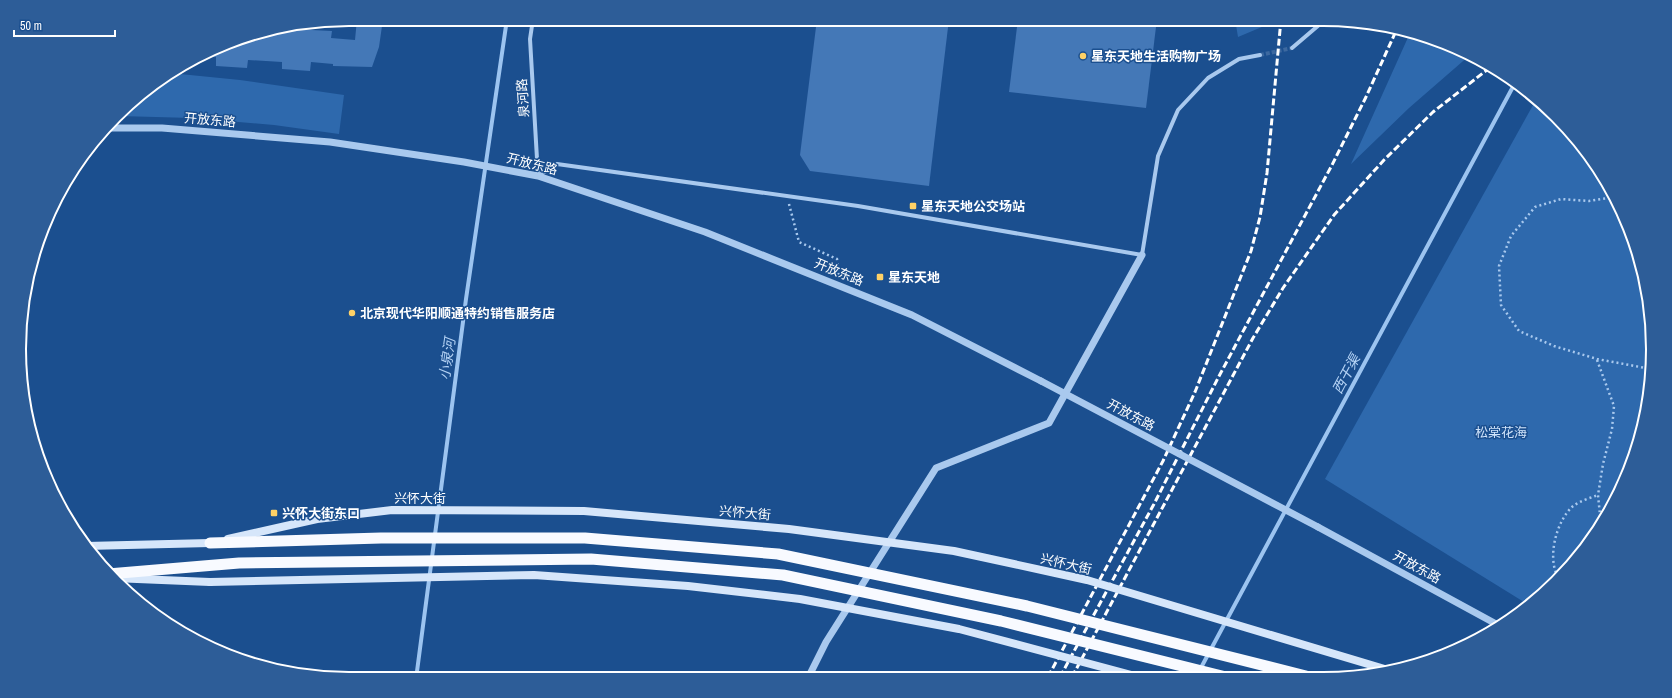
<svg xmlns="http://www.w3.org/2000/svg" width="1672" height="698" font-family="'Archivo Narrow','Noto Sans SC',sans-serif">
<rect width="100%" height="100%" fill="#1b4f8f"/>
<!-- green -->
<g fill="#2e69ad">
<path d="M1235 19H1290L1269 24 1238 37Z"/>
<path d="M1410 33 1429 36 1470 55 1409 108 1351 164Z"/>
<path d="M170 73 240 80 344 95 339 134 274 125 192 118 119 116 132 101Z"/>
<path d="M1537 98 1585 148 1619 203 1642 263 1652 327 1650 392 1636 455 1597 533 1540 597 1529 605 1325 479Z"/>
</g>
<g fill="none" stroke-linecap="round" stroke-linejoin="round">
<!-- stream -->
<g stroke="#9cc4f0" stroke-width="4">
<path d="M1196 677 1515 83"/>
<path d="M416 679 466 299 507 19"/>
</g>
</g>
<!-- building -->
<g fill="#4478b7">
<path d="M357 19H383L379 47 372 67 333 66V64L311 62 310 71 282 69V62L248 60 247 68 216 66V57L201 55 243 37 291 29 332 31 331 38 355 40Z"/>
<path d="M817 19H949L929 186 810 171 800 155Z"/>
<path d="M1018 19H1157L1146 108 1009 92Z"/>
</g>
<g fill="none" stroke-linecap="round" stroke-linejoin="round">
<!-- minor-tunnel -->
<path stroke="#3d69a0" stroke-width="4" stroke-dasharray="4 2" stroke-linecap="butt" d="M1260 55 1292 48"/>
<!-- path -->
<g stroke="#a9c9ee" stroke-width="2.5" stroke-dasharray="2 3" stroke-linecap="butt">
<path d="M1615 197 1589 201 1561 199 1535 207 1511 236 1499 266 1501 305 1519 331 1554 346 1597 359 1651 369"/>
<path d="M789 204 799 242 837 259 839 275"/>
<path d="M1597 360 1614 406 1612 429 1603 464 1598 495 1601 525"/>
<path d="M1558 577C1547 558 1556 522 1572 507 1579 501 1590 498 1598 495"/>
</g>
<!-- minor -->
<g stroke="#a9c9ee" stroke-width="4">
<path d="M533 19 530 39 538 176 557 164 858 206 1142 255 1158 156 1178 110 1208 78 1239 59 1260 55"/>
<path d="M1292 48 1326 19"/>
</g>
<!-- tertiary -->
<g stroke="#a9c9ee" stroke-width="7">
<path d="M110 128H162L330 142 464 162 538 176 705 232 912 315 1041 381"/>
<path d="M1318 527 1498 625"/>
<path d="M808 678 826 642 936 468 1049 423 1142 255"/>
</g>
<!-- secondary -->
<g stroke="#d6e6fa" stroke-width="8">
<path d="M86 546 210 543"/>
<path d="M113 578 210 582"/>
</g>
<!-- rail -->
<g stroke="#fff" stroke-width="3" stroke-dasharray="7 3" stroke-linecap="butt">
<path d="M1048 677 1163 461 1195 392 1251 251 1260 217 1267 173 1281 19"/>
<path d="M1060 677 1154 504 1218 378 1332 165 1366 97 1396 31"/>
<path d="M1072 677 1253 338 1283 288 1334 215 1384 160 1433 112 1492 66"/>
</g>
<!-- tertiary-bridge -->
<path stroke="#a9c9ee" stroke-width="7" d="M1041 381 1318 527"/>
<!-- secondary-bridge -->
<g stroke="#d6e6fa" stroke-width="8">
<path d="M228 539 317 519 392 510 584 511 789 529 954 551 1087 580 1388 670"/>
<path d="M210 582 534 575 688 586 800 599 959 629 1139 677"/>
</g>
<!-- trunk-bridge -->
<g stroke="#f8faff" stroke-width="11">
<path d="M210 543 381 538H585L778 554 1027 606 1306 676"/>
<path d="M108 574 239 563 591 559 783 575 1001 621 1226 677"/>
</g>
</g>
<!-- markers -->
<g fill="#ffd166" stroke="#1b4f8f" stroke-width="1.5">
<circle cx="1083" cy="56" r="4"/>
<rect x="909" y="202" width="8" height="8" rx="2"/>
<rect x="876" y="273" width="8" height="8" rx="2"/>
<circle cx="352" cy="313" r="4"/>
<rect x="270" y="509" width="8" height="8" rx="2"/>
</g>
<g text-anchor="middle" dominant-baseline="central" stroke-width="3" stroke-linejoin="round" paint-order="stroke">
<!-- poi labels -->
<g font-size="13" font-weight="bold" fill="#fff" stroke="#1b4f8f" text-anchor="start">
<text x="1091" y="56">星东天地生活购物广场</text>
<text x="921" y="206">星东天地公交场站</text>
<text x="888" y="277">星东天地</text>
<text x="360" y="313">北京现代华阳顺通特约销售服务店</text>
<text x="282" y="513">兴怀大街东口</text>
</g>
<!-- street labels -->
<g font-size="13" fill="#fff" stroke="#1b4f8f">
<text transform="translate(523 98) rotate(-94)">泉河路</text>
<text transform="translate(210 120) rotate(5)">开放东路</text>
<text transform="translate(532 164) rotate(14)">开放东路</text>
<text transform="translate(839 272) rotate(22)">开放东路</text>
<text transform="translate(1131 415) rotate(28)">开放东路</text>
<text x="420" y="498">兴怀大街</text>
<text transform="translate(745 513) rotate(5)">兴怀大街</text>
<text transform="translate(1066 564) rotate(13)">兴怀大街</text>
<text transform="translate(1417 567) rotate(29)">开放东路</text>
</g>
<!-- park labels -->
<g font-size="13" fill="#cfe3fa" stroke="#1b4f8f">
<text x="1501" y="432">松棠花海</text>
</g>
<!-- water labels -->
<g font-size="14" font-style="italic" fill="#b5d3f5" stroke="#1b4f8f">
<text transform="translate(447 359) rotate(-82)">小泉河</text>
<text transform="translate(1346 374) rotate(-62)">西干渠</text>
</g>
</g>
<!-- crop -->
<path d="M0 0H1672V698H0ZM349 26H1323A323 323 0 0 1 1646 349V349A323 323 0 0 1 1323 672H349A323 323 0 0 1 26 349V349A323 323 0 0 1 349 26Z" fill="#2d5d98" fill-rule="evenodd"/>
<path fill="none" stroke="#fff" stroke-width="2" d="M349 26H1323A323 323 0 0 1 1646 349V349A323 323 0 0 1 1323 672H349A323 323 0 0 1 26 349V349A323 323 0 0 1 349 26Z"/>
<!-- scale -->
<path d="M14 30v6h101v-6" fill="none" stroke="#ffffff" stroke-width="2"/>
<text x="20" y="30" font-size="12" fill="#ffffff" stroke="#1b4f8f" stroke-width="3" paint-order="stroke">50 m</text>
</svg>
